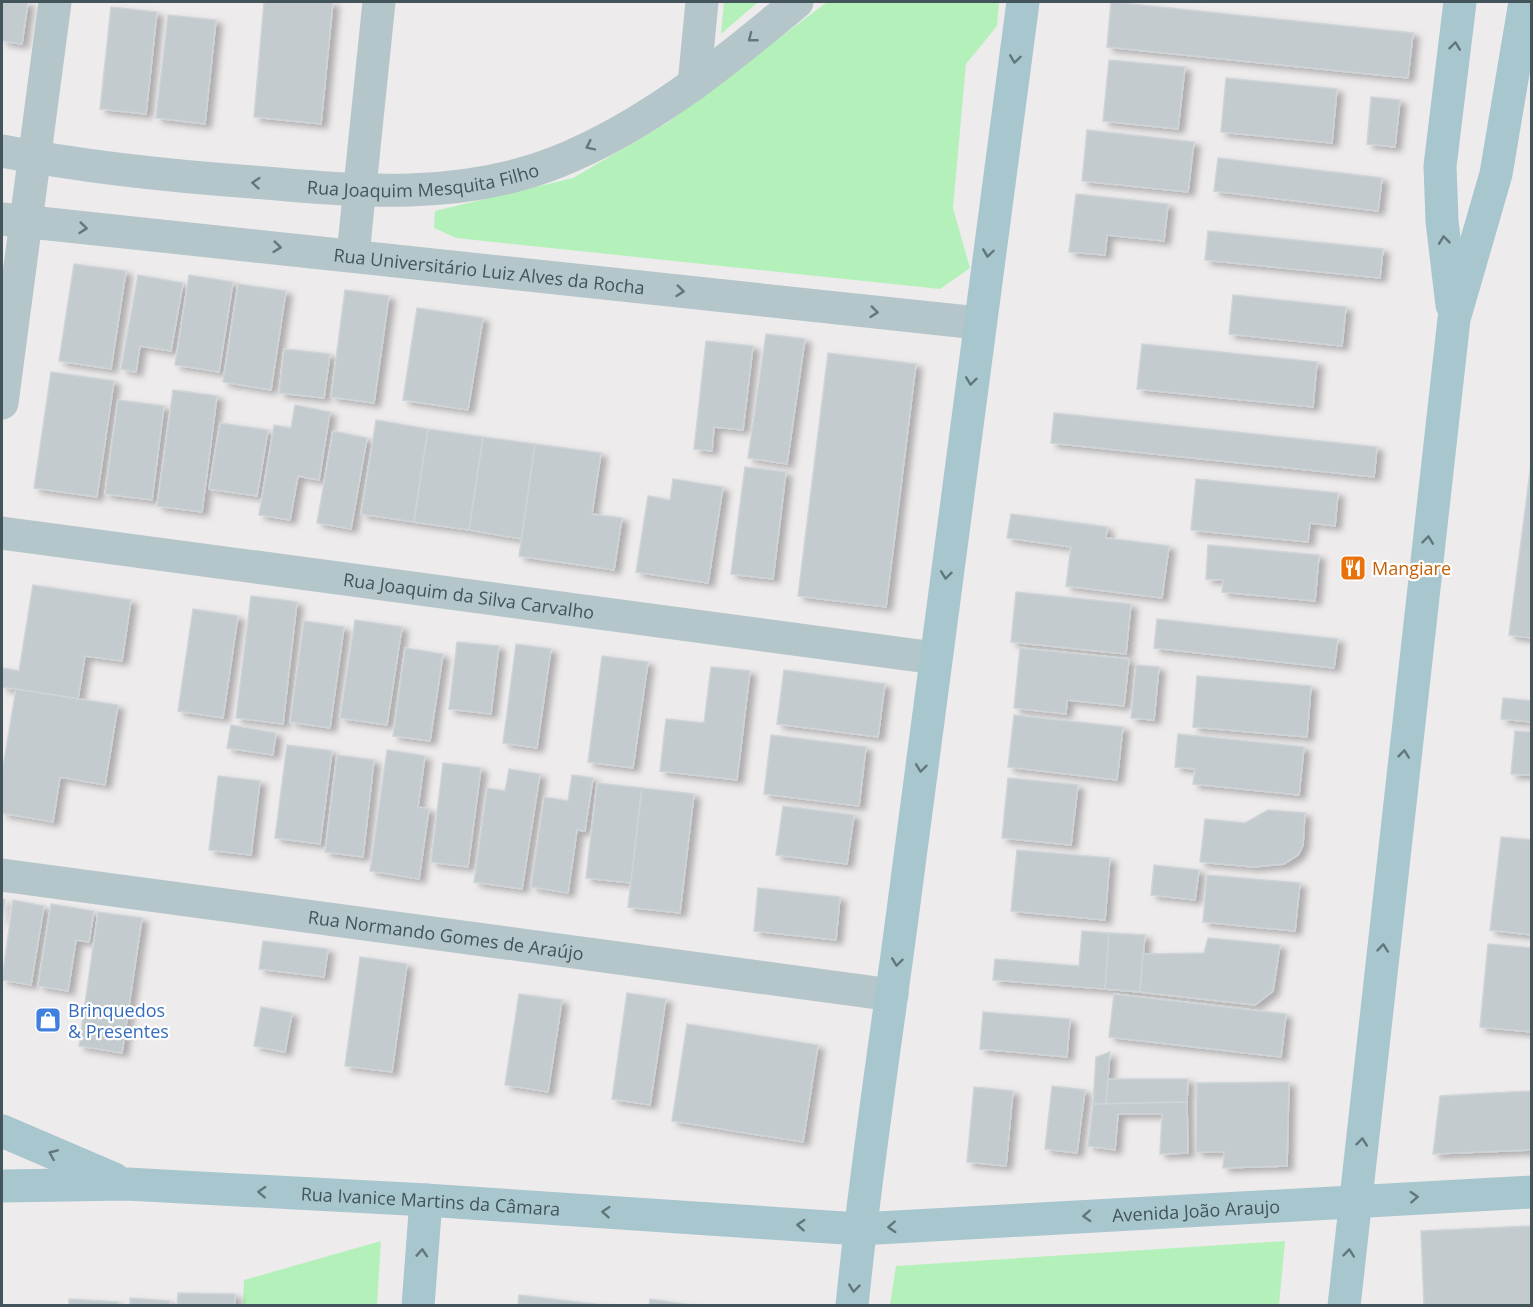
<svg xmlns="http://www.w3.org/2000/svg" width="1533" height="1307" font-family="'Open Sans',sans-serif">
<defs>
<filter id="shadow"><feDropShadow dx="6" dy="4" stdDeviation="3" flood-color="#0004"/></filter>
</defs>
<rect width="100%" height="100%" fill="#eeebec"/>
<!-- green -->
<g fill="#b4f1ba">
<path d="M724 2H758L721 34Z"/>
<path d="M827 2H999L997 26 966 64 953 208 970 268 940 289 456 238 434 228 435 211 573 178 667 123Z"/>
<path d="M381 1241 377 1305H243L244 1280Z"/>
<path d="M1285 1241 1279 1305H890L896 1266Z"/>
</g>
<!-- building -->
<g fill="#c4cbcf" stroke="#ced4d8" stroke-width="1.5" filter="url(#shadow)">
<path d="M2 2H28L22 44 2 41Z"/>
<path d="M264 2H333L321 124 254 117Z"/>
<path d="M1111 2 1413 33 1408 78 1107 47Z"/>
<path d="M111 7 157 12 146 114 100 109Z"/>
<path d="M168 15 216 20 205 124 156 118Z"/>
<path d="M1109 60 1185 67 1178 129 1103 121Z"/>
<path d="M1226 78 1337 89 1332 143 1221 132Z"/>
<path d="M1371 97 1400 100 1395 147 1367 144Z"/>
<path d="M1087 130 1194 142 1188 192 1082 181Z"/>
<path d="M1218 158 1382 178 1378 211 1214 191Z"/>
<path d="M1076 194 1168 204 1164 241 1107 235 1105 255 1069 252Z"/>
<path d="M1208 231 1383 249 1380 278 1205 260Z"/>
<path d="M74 264 126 271 111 369 59 361Z"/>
<path d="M138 275 183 283 171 351 140 346 136 372 121 369Z"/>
<path d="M189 275 233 282 219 372 175 365Z"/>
<path d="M238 284 286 291 271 390 223 382Z"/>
<path d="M345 290 389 296 374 403 331 397Z"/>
<path d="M1233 295 1346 307 1342 346 1229 334Z"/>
<path d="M417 308 483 318 468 410 403 400Z"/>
<path d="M766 334 805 339 787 464 748 458Z"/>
<path d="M706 341 753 346 743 430 714 427 712 451 694 449Z"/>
<path d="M1142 344 1317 362 1313 407 1137 389Z"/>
<path d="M284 349 330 354 324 398 279 393Z"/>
<path d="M828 353 916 364 886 607 798 596Z"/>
<path d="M51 372 114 381 97 497 34 488Z"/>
<path d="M173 390 217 396 202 512 157 506Z"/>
<path d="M118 400 164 406 152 500 105 494Z"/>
<path d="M295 405 330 412 319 480 298 476 290 520 259 515 274 425 291 428Z"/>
<path d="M1054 413 1377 447 1374 477 1051 443Z"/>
<path d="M376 420 428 429 414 522 361 514Z"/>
<path d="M220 423 268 430 257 496 209 489Z"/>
<path d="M428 429 483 437 469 530 414 522Z"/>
<path d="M333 431 367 438 351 529 317 523Z"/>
<path d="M483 437 535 444 522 539 469 530Z"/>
<path d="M535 444 601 453 592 514 622 518 614 570 519 556Z"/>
<path d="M1532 456V638L1509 635Z"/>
<path d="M745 467 786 472 773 579 731 574Z"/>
<path d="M673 479 723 487 708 583 636 572 648 496 670 500Z"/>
<path d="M1196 479 1338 493 1335 526 1310 523 1308 542 1191 530Z"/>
<path d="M1011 514 1107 527 1106 538 1169 546 1162 598 1066 586 1071 547 1007 538Z"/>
<path d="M1208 545 1319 555 1315 601 1222 592 1223 580 1206 579Z"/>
<path d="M33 585 131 600 122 661 85 656 78 699 2 687V668L19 671Z"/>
<path d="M1016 592 1131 604 1126 654 1011 642Z"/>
<path d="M251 596 297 602 283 724 236 718Z"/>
<path d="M193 609 238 616 223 718 178 711Z"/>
<path d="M1157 619 1338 639 1334 668 1154 648Z"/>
<path d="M355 620 402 627 387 725 340 718Z"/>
<path d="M304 621 344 627 330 728 290 722Z"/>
<path d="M457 642 499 646 491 714 449 709Z"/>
<path d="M516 644 551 649 537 748 503 743Z"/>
<path d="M405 648 443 654 430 741 393 736Z"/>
<path d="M1020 648 1129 659 1124 706 1067 700 1066 714 1014 708Z"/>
<path d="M602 656 648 662 633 768 588 762Z"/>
<path d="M1136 665 1159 667 1154 720 1131 718Z"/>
<path d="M711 667 750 671 737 780 660 771 666 719 704 723Z"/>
<path d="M784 670 885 684 878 737 777 724Z"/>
<path d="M1197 676 1311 686 1307 737 1193 727Z"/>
<path d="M16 689 118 705 105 785 60 777 53 822 2 813V773Z"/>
<path d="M1503 698 1532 701V722L1501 719Z"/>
<path d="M1014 715 1123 727 1117 780 1008 767Z"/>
<path d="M231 725 276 733 273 755 227 748Z"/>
<path d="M1515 731 1532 732V775L1511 774Z"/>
<path d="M1178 734 1304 747 1299 795 1193 784 1195 769 1175 767Z"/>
<path d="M771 735 866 747 859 806 764 794Z"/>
<path d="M287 745 332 751 320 844 275 838Z"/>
<path d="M387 750 425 756 418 807 429 809 419 879 370 871Z"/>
<path d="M337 755 374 760 363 857 325 852Z"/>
<path d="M443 763 481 768 468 867 431 862Z"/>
<path d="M509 769 540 774 522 889 474 882 487 788 505 791Z"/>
<path d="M572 775 593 778 585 831 577 830 568 893 531 887 544 797 568 801Z"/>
<path d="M218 776 260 781 251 855 209 850Z"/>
<path d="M1008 778 1078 785 1071 845 1002 838Z"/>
<path d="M597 783 642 788 631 883 586 878Z"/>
<path d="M642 788 694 794 680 913 628 907Z"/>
<path d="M783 806 854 815 847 864 776 855Z"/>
<path d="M1268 810 1305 813 1303 845 1298 855 1284 864 1254 867 1200 862 1205 819 1245 823Z"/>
<path d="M1501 837 1532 840V935L1490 930Z"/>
<path d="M1017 850 1110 858 1105 920 1011 911Z"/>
<path d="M1154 865 1199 870 1195 900 1151 895Z"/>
<path d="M1207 875 1300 883 1295 931 1203 922Z"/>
<path d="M758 888 840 897 836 940 754 931Z"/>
<path d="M2 899 5 900 2 923Z"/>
<path d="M13 900 44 906 31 985 2 980Z"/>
<path d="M51 904 94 911 89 942 76 940 68 991 38 986Z"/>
<path d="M98 912 142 918 122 1053 79 1046Z"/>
<path d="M1082 931 1109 933 1105 989 993 980 995 959 1079 966Z"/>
<path d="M1109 933 1145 935 1140 992 1105 989Z"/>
<path d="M1208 938 1280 945 1273 991 1255 1005 1140 992 1143 954 1204 953Z"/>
<path d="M263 941 328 949 324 977 259 969Z"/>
<path d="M1488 944 1532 948V1032L1480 1027Z"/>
<path d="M360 957 407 964 392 1072 345 1066Z"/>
<path d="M627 993 666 999 650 1105 612 1099Z"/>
<path d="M519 994 562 1000 548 1092 505 1085Z"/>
<path d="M1114 994 1286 1014 1281 1057 1109 1037Z"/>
<path d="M261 1007 292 1013 285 1052 254 1046Z"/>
<path d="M983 1012 1070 1019 1067 1057 980 1049Z"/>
<path d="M687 1024 818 1045 803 1142 672 1121Z"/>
<path d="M1110 1052 1106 1104H1093L1096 1057Z"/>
<path d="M1108 1079H1188L1187 1102 1106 1104Z"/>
<path d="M1289 1082 1287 1166 1223 1168 1224 1152H1196L1197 1083Z"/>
<path d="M1052 1086 1085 1090 1077 1153 1045 1149Z"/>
<path d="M974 1087 1013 1091 1006 1166 967 1162Z"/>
<path d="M1532 1091V1150L1433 1154 1440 1096Z"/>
<path d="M1187 1102 1188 1153 1160 1154 1162 1114H1118L1115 1150 1088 1146 1093 1104Z"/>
<path d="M1532 1226V1306H1424L1421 1231Z"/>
<path d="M178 1293 235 1294V1306H177Z"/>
<path d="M519 1295 611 1306H518Z"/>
<path d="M130 1298 170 1301 169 1306H130Z"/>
<path d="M69 1299 118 1302V1306H69Z"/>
<path d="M650 1299 697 1306H649Z"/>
</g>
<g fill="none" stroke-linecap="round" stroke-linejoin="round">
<!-- minor -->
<g stroke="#b5c6ca" stroke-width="33">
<path d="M694 84 702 2"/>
<path id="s1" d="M2 151C84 167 169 176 253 182 356 191 459 201 557 162 647 126 724 63 797 2"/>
<path id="s2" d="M2 219 978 323"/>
<path d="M353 255 379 2"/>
<path d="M2 403 55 2"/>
<path id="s3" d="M2 533 935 658"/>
<path id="s4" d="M2 875 892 995"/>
</g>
<!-- major -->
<g stroke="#a8c6cd" stroke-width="33">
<path d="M1452 305 1442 221 1440 166 1460 2"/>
<path d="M2 1131 114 1179"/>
<path id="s5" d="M2 1186 127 1184 426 1200 859 1229 1532 1192"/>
<path d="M418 1306 426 1200"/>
<path d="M852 1306C866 1163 889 1022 907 880 945 587 982 294 1023 2"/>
<path d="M1344 1306 1454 319 1496 174 1525 2"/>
</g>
</g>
<!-- one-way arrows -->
<defs><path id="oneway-chevron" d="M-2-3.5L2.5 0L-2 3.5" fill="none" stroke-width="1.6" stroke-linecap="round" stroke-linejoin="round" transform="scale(1.5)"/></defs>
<g stroke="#65777c">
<use href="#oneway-chevron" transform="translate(752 38) rotate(142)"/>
<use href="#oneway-chevron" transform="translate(590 146) rotate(154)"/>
<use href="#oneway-chevron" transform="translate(256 183) rotate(-175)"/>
<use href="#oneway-chevron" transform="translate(83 228) rotate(6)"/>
<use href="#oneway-chevron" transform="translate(277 247) rotate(6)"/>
<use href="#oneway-chevron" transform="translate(680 291) rotate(6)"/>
<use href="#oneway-chevron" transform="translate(874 312) rotate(6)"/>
</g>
<g stroke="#61777c">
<use href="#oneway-chevron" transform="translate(1455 46) rotate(-83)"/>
<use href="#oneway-chevron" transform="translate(1015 59) rotate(98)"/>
<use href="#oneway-chevron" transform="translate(1444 240) rotate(-97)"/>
<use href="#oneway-chevron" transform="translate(988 253) rotate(98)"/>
<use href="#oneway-chevron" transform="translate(971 381) rotate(97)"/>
<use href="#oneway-chevron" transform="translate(1428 540) rotate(-83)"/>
<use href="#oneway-chevron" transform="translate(946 575) rotate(97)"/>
<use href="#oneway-chevron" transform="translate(1404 754) rotate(-84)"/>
<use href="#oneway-chevron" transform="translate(921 768) rotate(97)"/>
<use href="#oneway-chevron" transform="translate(1383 948) rotate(-84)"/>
<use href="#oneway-chevron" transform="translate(897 962) rotate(97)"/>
<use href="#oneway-chevron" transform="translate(1362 1142) rotate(-84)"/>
<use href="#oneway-chevron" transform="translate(53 1154) rotate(-157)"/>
<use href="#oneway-chevron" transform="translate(262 1192) rotate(-177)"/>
<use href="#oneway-chevron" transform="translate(1414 1197) rotate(-3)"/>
<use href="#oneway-chevron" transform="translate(606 1212) rotate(-176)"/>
<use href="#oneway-chevron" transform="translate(1087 1216) rotate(177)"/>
<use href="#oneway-chevron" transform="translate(801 1225) rotate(-176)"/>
<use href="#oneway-chevron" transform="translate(892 1227) rotate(177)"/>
<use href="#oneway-chevron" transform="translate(422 1253) rotate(-86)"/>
<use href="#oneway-chevron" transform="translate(1349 1253) rotate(-84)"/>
<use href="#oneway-chevron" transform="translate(854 1288) rotate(96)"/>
</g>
<!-- icons -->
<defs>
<symbol id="restaurant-square" viewBox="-11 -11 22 22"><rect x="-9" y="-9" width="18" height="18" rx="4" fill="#e8710a" stroke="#fff"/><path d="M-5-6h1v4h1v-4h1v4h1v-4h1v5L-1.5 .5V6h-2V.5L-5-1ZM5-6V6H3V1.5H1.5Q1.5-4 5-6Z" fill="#fff"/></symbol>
<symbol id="shop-square" viewBox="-11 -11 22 22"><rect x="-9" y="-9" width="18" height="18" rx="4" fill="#3f7fe0" stroke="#fff"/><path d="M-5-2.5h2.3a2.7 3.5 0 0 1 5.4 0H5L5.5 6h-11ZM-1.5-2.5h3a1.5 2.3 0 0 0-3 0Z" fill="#fff"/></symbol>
</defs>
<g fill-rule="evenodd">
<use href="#restaurant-square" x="1338" y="553" width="30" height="30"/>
<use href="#shop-square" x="33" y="1005" width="30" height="30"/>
</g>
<g text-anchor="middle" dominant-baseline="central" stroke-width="4.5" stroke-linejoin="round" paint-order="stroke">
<!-- street labels -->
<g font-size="18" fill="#43555a" stroke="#fff">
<text stroke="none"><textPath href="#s1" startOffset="424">Rua Joaquim Mesquita Filho</textPath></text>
<text stroke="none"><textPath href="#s2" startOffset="490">Rua Universitário Luiz Alves da Rocha</textPath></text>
<text stroke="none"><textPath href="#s3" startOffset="471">Rua Joaquim da Silva Carvalho</textPath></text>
<text stroke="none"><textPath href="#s4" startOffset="448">Rua Normando Gomes de Araújo</textPath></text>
<text stroke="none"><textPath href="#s5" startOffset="429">Rua Ivanice Martins da Câmara</textPath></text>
<text stroke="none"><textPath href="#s5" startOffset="1196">Avenida João Araujo</textPath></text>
</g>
<!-- food labels -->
<g font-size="18" fill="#c56008" stroke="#fff" text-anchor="start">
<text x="1372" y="568">Mangiare</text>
</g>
<!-- shop labels -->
<g font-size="18" fill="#366cbe" stroke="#fff" text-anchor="start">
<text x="68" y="1010">Brinquedos<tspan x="68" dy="21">&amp; Presentes</tspan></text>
</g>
</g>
<!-- border -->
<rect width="1533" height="1307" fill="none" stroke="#43555a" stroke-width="6"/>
</svg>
